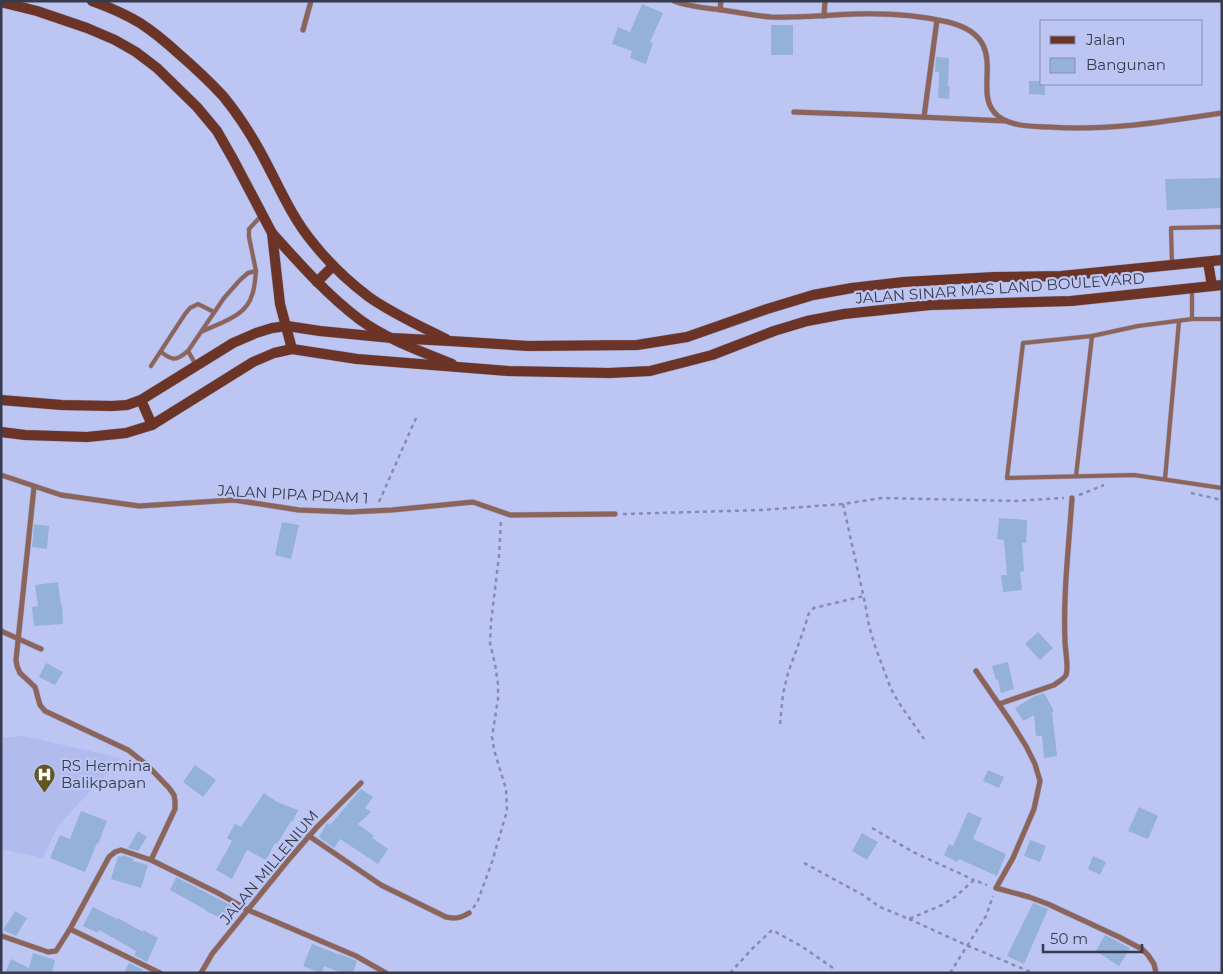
<svg xmlns="http://www.w3.org/2000/svg" width="1223" height="974" font-family="Montserrat,sans-serif">
<rect width="100%" height="100%" fill="#bdc6f3"/>
<!-- built -->
<path fill="#b1bbee" d="M23 736 121 758 57 827 43 858 1 849V738Z"/>
<!-- building -->
<g fill="#94b1d7">
<path d="M642 4 663 13 650 42 653 43 646 64 630 58 632 51 612 44 618 27 630 32Z"/>
<rect x="771" y="25" width="22" height="30"/>
<path d="M936 57 949 58 948 87H950L949 99 938 98 939 72H935Z"/>
<path d="M1029 81H1042V84H1045V95L1029 94Z"/>
<path d="M1222 178V208L1167 210 1165 179Z"/>
<path d="M999 518 1027 520 1026 543H1022L1024 571 1020 572 1022 590 1003 592 1001 575H1007L1004 540 997 539Z"/>
<path d="M282 522 299 525 291 559 275 555Z"/>
<path d="M34 524 49 526 47 549 32 547Z"/>
<path d="M58 582 61 605H62L63 624 34 626 32 607 38 606 35 585Z"/>
<path d="M1038 632 1053 648 1040 660 1025 644Z"/>
<path d="M1008 662 1014 689 1001 693 998 679 996 680 992 666Z"/>
<path d="M46 663 63 672 55 685 39 677Z"/>
<path d="M1044 693 1054 711 1052 712 1057 756 1044 758 1042 736H1036L1034 715 1023 721 1015 708 1033 697Z"/>
<path d="M195 765 216 780 203 797 183 782Z"/>
<path d="M988 770 1004 777 999 788 983 781Z"/>
<path d="M361 789 373 797 365 808 371 812 358 824 374 836 372 838 388 849 378 864 340 839 334 848 319 837 327 823 330 825Z"/>
<path d="M264 793 277 802 298 810 293 821H291L277 844 275 843 266 860 247 850 232 879 216 870 232 841 227 838 235 824 241 827Z"/>
<path d="M1139 807 1158 816 1148 839 1128 831Z"/>
<path d="M81 811 107 821 98 844 97 843 85 872 50 858 60 835 70 839Z"/>
<path d="M968 812 982 818 973 839 1006 854 997 876 959 859 957 862 944 855 949 844 953 846Z"/>
<path d="M138 831 147 837 138 851 128 848Z"/>
<path d="M862 833 878 842 867 860 852 851Z"/>
<path d="M1030 840 1046 846 1040 862 1024 856Z"/>
<path d="M123 855 134 859 133 861 148 865 141 888 111 879 118 856 122 857Z"/>
<path d="M1093 856 1106 862 1100 875 1088 869Z"/>
<path d="M176 877 234 907 227 921 206 911V910L170 890Z"/>
<path d="M1033 903 1048 909 1024 964 1007 956Z"/>
<path d="M93 907 117 919 118 918 143 932V930L158 938 147 962 134 955 136 951 99 930 98 933 83 926Z"/>
<path d="M15 911 27 918 16 936 3 930Z"/>
<path d="M1105 935 1130 948 1119 966 1096 951Z"/>
<path d="M312 944 340 955V954L357 961 353 973H342L324 966 322 973H320L303 966Z"/>
<path d="M33 953 55 960 52 973H5L11 959 29 968Z"/>
<path d="M129 963 143 970 142 973H124Z"/>
</g>
<g fill="none" stroke-linecap="round" stroke-linejoin="round">
<defs>
<g id="lane">
<path d="M1172 263 1171 228 1222 227"/>
<path d="M256 271 249 237V229L261 216"/>
<path d="M1192 288V319"/>
<path d="M1222 319H1192L1138 326 1092 336 1023 343 1007 478 1134 475 1222 488"/>
<path d="M161 352C173 361 176 361 188 351"/>
<path d="M196 365 188 351 224 298 240 280 248 273 256 271C255 279 255 288 252 295 246 317 219 323 201 332"/>
<path d="M151 366 185 314 190 308 198 304 214 312"/>
<path d="M1076 476 1092 336"/>
<path d="M1165 479 1179 321"/>
</g>
<g id="street">
<path d="M674 1C689 7 706 8 722 10 738 12 755 16 771 17 799 18 826 15 854 14 885 13 918 15 948 22 1016 39 968 92 998 116 1012 127 1032 126 1049 127 1107 131 1164 122 1222 113"/>
<path d="M720 10 721 1"/>
<path d="M824 16 825 1"/>
<path d="M303 30 311 1"/>
<path d="M794 112 877 115 1006 121"/>
<path d="M924 117 937 20"/>
<path d="M1 475 61 495 139 506 234 500 299 510 350 512 392 510 473 502 510 515 615 514"/>
<path d="M34 487 16 660 17 666 20 673 35 687 40 705 45 711 128 750 137 757 148 766 169 788 174 795 175 801V809L151 860"/>
<path d="M1 631 41 649"/>
<path d="M976 671 1011 722 1026 746 1035 764 1040 781 1034 809 1013 858 996 888 1029 897 1048 904 1119 937 1142 949 1148 955 1154 964 1156 973"/>
<path d="M999 704 1054 685C1058 682 1064 679 1066 675 1069 668 1065 649 1065 641 1063 593 1069 545 1072 498"/>
<path d="M309 836 381 885 446 917C456 919 461 918 469 913"/>
<path d="M70 929 160 973"/>
<path d="M2 936 48 952 56 951 70 929 109 857 115 852 121 850 151 860 218 893 248 910 356 956 386 973"/>
<path d="M201 973 212 954 290 858 317 827 361 783"/>
</g>
<g id="secondary">
<path d="M92 1C109 7 125 14 140 23 154 32 167 43 179 54 194 67 209 81 223 96 237 113 250 133 261 153 278 184 291 217 314 244 330 264 349 282 369 297 393 314 420 326 446 339"/>
<path d="M1 2 37 11 87 28 115 40 136 52 157 68 197 107 217 131 233 159 272 233 280 304 292 349"/>
<path d="M272 233C299 263 326 294 359 319 386 339 420 351 452 364"/>
<path d="M1208 262 1212 286"/>
<path d="M317 282 333 266"/>
<path d="M1 400 62 405 112 406 127 405 141 400 233 343 256 333 272 328 287 326 320 331 392 338 450 341 528 346 637 345 687 337 767 309 813 295 852 288 904 282 995 277 1061 276 1222 260"/>
<path d="M141 400 152 425"/>
<path d="M1 432 25 435 87 437 126 433 152 425 253 362 274 353 292 349 357 359 508 371 609 373 650 371 712 355 774 331 807 321 844 314 930 305 1071 301 1222 285"/>
</g>
</defs>
<!-- lane casing -->
<use href="#lane" stroke="#9da5cb" stroke-width="5"/>
<!-- street casing -->
<use href="#street" stroke="#9da5cb" stroke-width="6"/>
<!-- secondary casing -->
<use href="#secondary" stroke="#9da5cb" stroke-width="11"/>
<!-- path -->
<g stroke="#858cad" stroke-width="2.5" stroke-dasharray="4 4" stroke-linecap="butt">
<path d="M1191 493 1222 500"/>
<path d="M1079 495 1104 485"/>
<path d="M379 502 416 418"/>
<path d="M843 504 865 603 869 626 875 646 891 689 899 703 924 739"/>
<path d="M623 514 762 510 843 504 882 498 1016 501 1064 498"/>
<path d="M780 724 783 694 788 673 803 632 809 613 814 608 864 596"/>
<path d="M872 828 913 852 974 880"/>
<path d="M804 863 863 895 880 907 909 919 942 905 955 897 974 880 987 885"/>
<path d="M473 908 477 903 492 862 507 811 506 789 494 750 492 737 498 699V684L495 664 490 643 491 622 499 556 501 521"/>
<path d="M909 919 966 945 1033 973"/>
<path d="M730 973 753 948 772 930 801 946 836 970"/>
<path d="M950 973 986 916 993 896"/>
</g>
<!-- lane -->
<use href="#lane" stroke="#8c645a" stroke-width="4"/>
<!-- street -->
<use href="#street" stroke="#8c645a" stroke-width="5"/>
<!-- secondary -->
<use href="#secondary" stroke="#6b3426" stroke-width="10"/>
</g>
<!-- icons -->
<defs>
<symbol id="hospital-pin" viewBox="-11 -11 22 30"><path d="M0 17L-7.5 6A9.5 9.5 0 1 1 7.5 6Z" fill="#635623" stroke="#bdc6f3"/><path d="M-5-5h3v3.5h4V-5h3V5h-3V1.5h-4V5h-3Z" fill="#fff"/></symbol>
</defs>
<g fill-rule="evenodd">
<use href="#hospital-pin" x="32" y="762" width="25" height="34"/>
</g>
<g text-anchor="middle" dominant-baseline="central" stroke-width="4.5" stroke-linejoin="round" paint-order="stroke">
<!-- street labels -->
<g font-size="15" fill="#373b4d" stroke="#bdc6f3">
<text transform="translate(1000 288) rotate(-4)">JALAN SINAR MAS LAND BOULEVARD</text>
<text transform="translate(293 494) rotate(3)">JALAN PIPA PDAM 1</text>
<text transform="translate(269 867) rotate(-50)">JALAN MILLENIUM</text>
</g>
<!-- poi labels -->
<g font-size="15" fill="#373b4d" stroke="#bdc6f3" text-anchor="start">
<text x="61" y="765">RS Hermina<tspan x="61" dy="17">Balikpapan</tspan></text>
</g>
</g>
<!-- border -->
<rect width="1223" height="974" fill="none" stroke="#373b4d" stroke-width="5"/>
<!-- legend -->
<rect x="1040" y="20" width="162" height="65" fill="#bdc6f3" stroke="#878eb1"/>
<rect x="1050" y="36" width="25" height="8" fill="#6b3426" stroke="#878eb1"/>
<text x="1086" y="45" font-size="15" fill="#373b4d">Jalan</text>
<rect x="1050" y="58" width="25" height="15" fill="#94b1d7" stroke="#878eb1"/>
<text x="1086" y="70" font-size="15" fill="#373b4d">Bangunan</text>
<!-- scale -->
<path d="M1043 944v8h99v-8" fill="none" stroke="#373b4d" stroke-width="2.5"/>
<text x="1050" y="944" font-size="15" fill="#373b4d" stroke="#bdc6f3" stroke-width="4" paint-order="stroke">50 m</text>
</svg>
